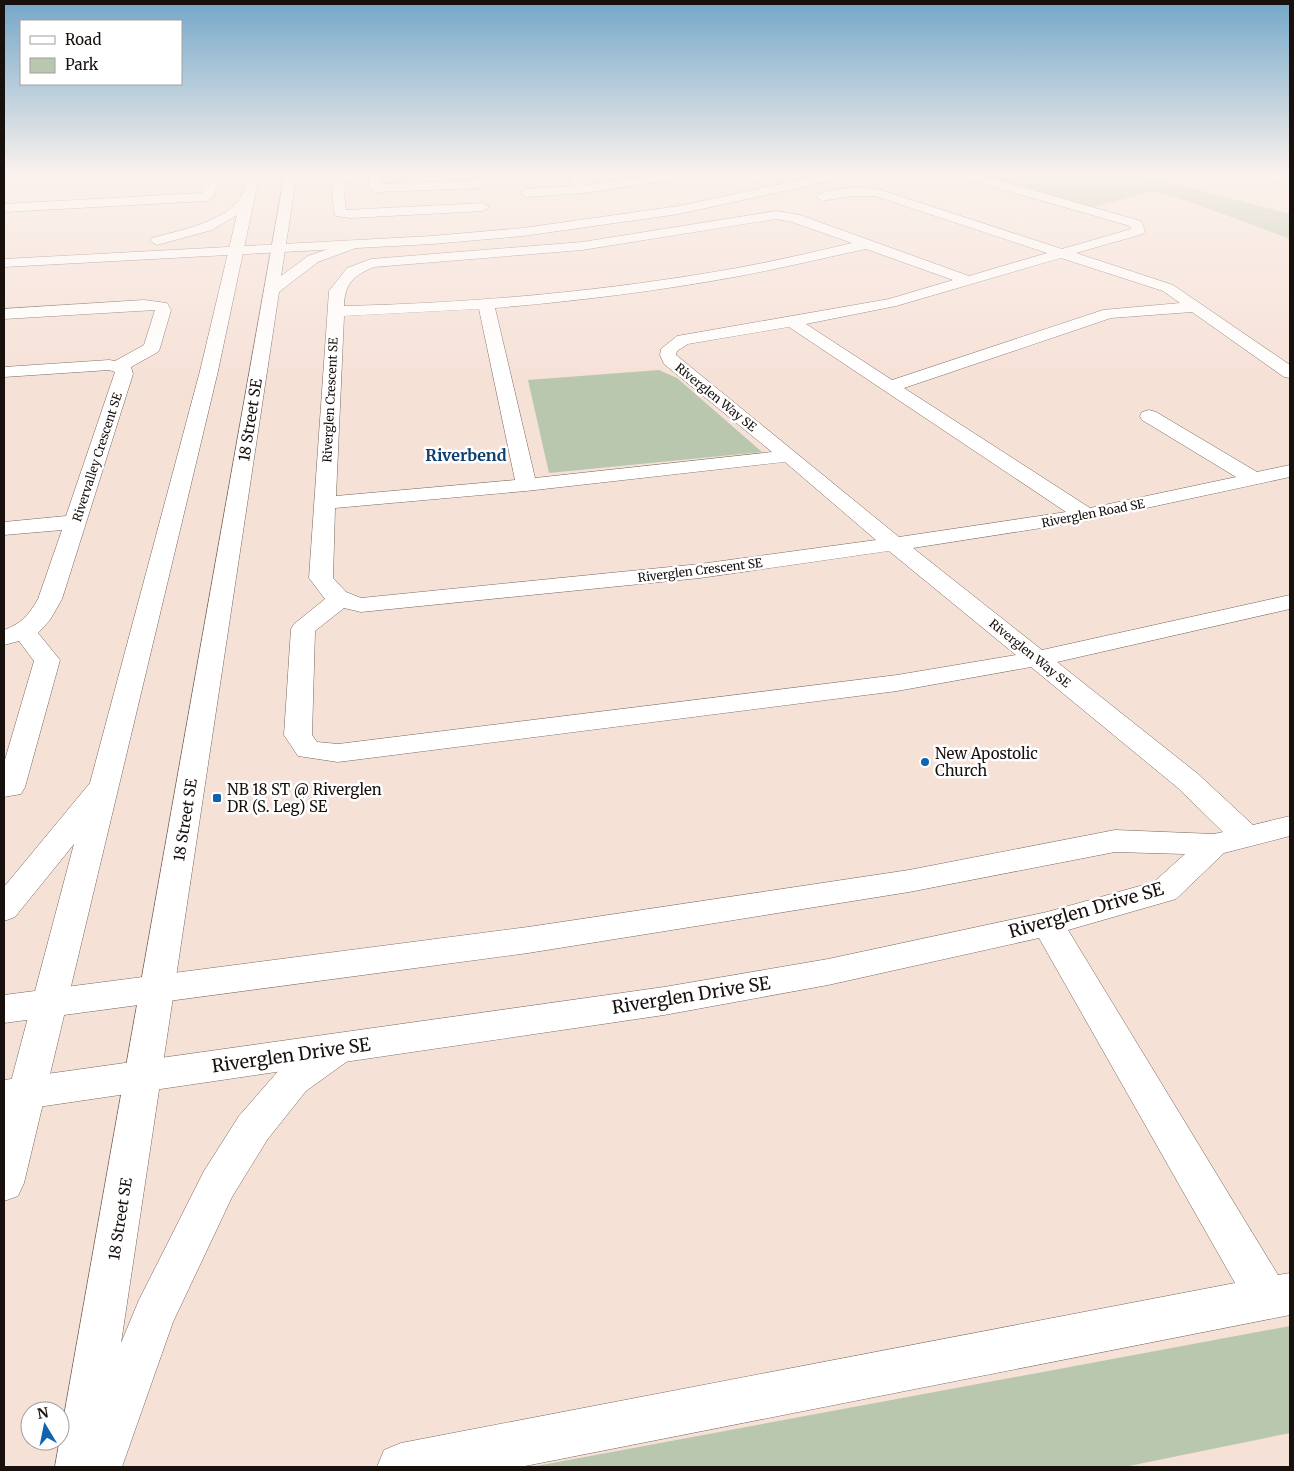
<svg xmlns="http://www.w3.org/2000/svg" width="1294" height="1471" font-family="Merriweather,serif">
<rect width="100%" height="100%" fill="#f6e1d7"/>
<!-- green -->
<g fill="#b8c7ae">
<path d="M973 172H1130L1290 214V239L1193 203 1153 191 1093 207Z"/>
<path d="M659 370 677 378 762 452 549 473 528 380Z"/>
<path d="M1290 1326V1433L1124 1467H531Z"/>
</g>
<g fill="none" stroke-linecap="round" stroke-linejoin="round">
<defs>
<g id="minor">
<path d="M4 172H100L94 176 4 180Z"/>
<path d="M210 172H222L213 197 207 201 4 212V204L202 193Z"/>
<path d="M353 172H395L389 176H377L380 179V184L479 180 485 184 479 188 374 192 368 188 370 177 356 179 346 183 344 195 346 210 483 203 489 207 483 211 351 218 335 216 332 195 334 181 341 176Z"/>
<path d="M563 172H576L587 185 672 172H702L696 176 584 193 526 197 520 193 526 189 575 186Z"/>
<path d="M735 172H753L775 179 777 182 771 186 737 175Z"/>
<path d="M835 172H858L852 176 679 214 523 236 432 244 4 267V259L432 236 523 228 679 206Z"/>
<path d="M950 172H969L1141 221 1145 231 1143 234 1076 253 1173 285 1290 365V378L1284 377 1192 312 1111 318 904 388 1090 508 1236 477 1142 420 1140 416 1142 412 1149 410 1156 412 1257 472 1290 465V477L1086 521 913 548 1042 650 1290 595V609L1057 662 1198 774 1253 825 1290 816V836L1224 853 1176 899 1068 930 1278 1275 1290 1273V1315L520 1467H377L384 1450 401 1443 1235 1283 1039 938 828 985 664 1015 4 1112V1080L664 987 828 959 1047 912 1154 882 1185 854 1115 852 909 892 528 953 4 1023V995L528 927 909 870 1115 830 1214 834 1223 832 1178 788 1031 667 897 691 338 762 298 756 284 735 291 629 294 624 325 599 309 578 329 291 347 268 371 259 582 242 776 211 800 215 969 276 1047 253 875 196H850L822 201 816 197C826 186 867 187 881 190L1062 249 1131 229 1130 226 952 175ZM776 219 792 222 852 243C814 252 775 261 737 268 607 291 476 303 344 306 345 283 353 276 374 267L582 250ZM866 249 953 280 889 299 683 335 677 336 661 349 660 355 664 364 772 452 535 478 495 308C577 301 659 291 740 276 782 268 824 258 866 249ZM1061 258 1163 291 1180 303 1103 310 892 380 806 324 896 306ZM479 309 515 480 336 496 344 316ZM789 327 1066 512 899 537 676 355 677 351 688 344ZM785 462 876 540 700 564 361 598 346 592 333 578 335 508 526 491ZM889 551 1016 655 897 675 338 744 317 742 312 735 315 631 344 608 361 612 700 578Z"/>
<path d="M1249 172H1270L1290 177V185L1251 175Z"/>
<path d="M144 300 167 303 171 310 160 348 158 352 131 367 133 374 62 599 50 620 38 633 60 660 25 787 21 794 4 797V763L34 661 19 641 4 645V630C21 624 29 615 38 599L62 530 4 535V522L66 516 115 372 109 370 4 377V367L109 360 115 361 144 345 155 310 4 319V309Z"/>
</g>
<g id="major">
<path d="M248 172H260L218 371 24 1183 18 1196 4 1201V1108L74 844 15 917 4 921V887L90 783 200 371 237 215 212 230 157 245 150 241 152 238C177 231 230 221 242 195 246 189 246 179 248 172Z"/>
<path d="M285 172H297L281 276 308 256 351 241 358 245 356 248 318 262 279 292 121 1343 139 1300 204 1171 239 1116 280 1069 323 1038 336 1034 349 1038 354 1049 349 1060 306 1091 267 1140 232 1197 173 1322 122 1467H55Z"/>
</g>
</defs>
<!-- minor casing -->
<use href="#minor" stroke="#78675e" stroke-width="1"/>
<!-- major casing -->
<use href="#major" stroke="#78675e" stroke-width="1"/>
<!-- minor -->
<use href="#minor" fill="#fff" fill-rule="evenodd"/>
<!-- major -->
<use href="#major" fill="#fff" fill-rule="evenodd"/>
</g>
<!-- sky -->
<linearGradient id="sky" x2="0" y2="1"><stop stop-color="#74a7c9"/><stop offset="0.46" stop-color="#fbf2ed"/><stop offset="1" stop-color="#fbf2ed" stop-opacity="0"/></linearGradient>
<rect width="1294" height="378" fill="url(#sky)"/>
<!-- markers -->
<g fill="#1063b1" stroke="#fff" stroke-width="2">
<circle cx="925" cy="762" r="5"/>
<rect x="212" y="793" width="10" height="10" rx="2.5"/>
</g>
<g text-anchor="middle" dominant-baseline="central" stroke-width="5" stroke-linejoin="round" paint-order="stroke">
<!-- far-street labels -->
<g font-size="12" fill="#17100d" stroke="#fff">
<text transform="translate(716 397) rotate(39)">Riverglen Way SE</text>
<text transform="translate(330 400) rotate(-87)">Riverglen Crescent SE</text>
<text transform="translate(97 457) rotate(-72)">Rivervalley Crescent SE</text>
<text transform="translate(1093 513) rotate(-11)">Riverglen Road SE</text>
<text transform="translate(700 570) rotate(-7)">Riverglen Crescent SE</text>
<text transform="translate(1030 653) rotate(39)">Riverglen Way SE</text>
</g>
<!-- street labels -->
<g font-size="15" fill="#17100d" stroke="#fff">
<text transform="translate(250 420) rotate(-81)">18 Street SE</text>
<text transform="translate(185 820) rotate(-81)">18 Street SE</text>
<text transform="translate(120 1219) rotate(-81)">18 Street SE</text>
</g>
<!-- poi labels -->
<g font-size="15" fill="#17100d" stroke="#fff" text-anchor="start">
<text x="935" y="753">New Apostolic<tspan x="935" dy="17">Church</tspan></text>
<text x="227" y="789">NB 18 ST @ Riverglen<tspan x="227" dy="17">DR (S. Leg) SE</tspan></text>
</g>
<!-- far-district labels -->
<g font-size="16" font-weight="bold" fill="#0d3f71" stroke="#fff">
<text x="466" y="455">Riverbend</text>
</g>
<!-- near-street labels -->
<g font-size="18" fill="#17100d" stroke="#fff">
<text transform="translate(1086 910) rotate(-16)">Riverglen Drive SE</text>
<text transform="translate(691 995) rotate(-9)">Riverglen Drive SE</text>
<text transform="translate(291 1055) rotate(-8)">Riverglen Drive SE</text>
</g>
</g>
<!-- border -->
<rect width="1294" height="1471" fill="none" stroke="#17100d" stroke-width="10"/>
<!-- legend -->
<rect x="20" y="20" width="162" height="65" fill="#ffffff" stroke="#a29f9e"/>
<rect x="30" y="36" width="25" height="8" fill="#ffffff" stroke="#a29f9e"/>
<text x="65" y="45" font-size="15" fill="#17100d">Road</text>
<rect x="30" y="58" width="25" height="15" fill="#b8c7ae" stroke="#a29f9e"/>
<text x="65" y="70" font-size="15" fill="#17100d">Park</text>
<!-- north arrow -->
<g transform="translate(45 1426) rotate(350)"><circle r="24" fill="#ffffff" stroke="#a29f9e"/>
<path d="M0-4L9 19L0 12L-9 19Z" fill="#1063b1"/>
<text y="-8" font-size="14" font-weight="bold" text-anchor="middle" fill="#17100d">N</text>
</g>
</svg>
